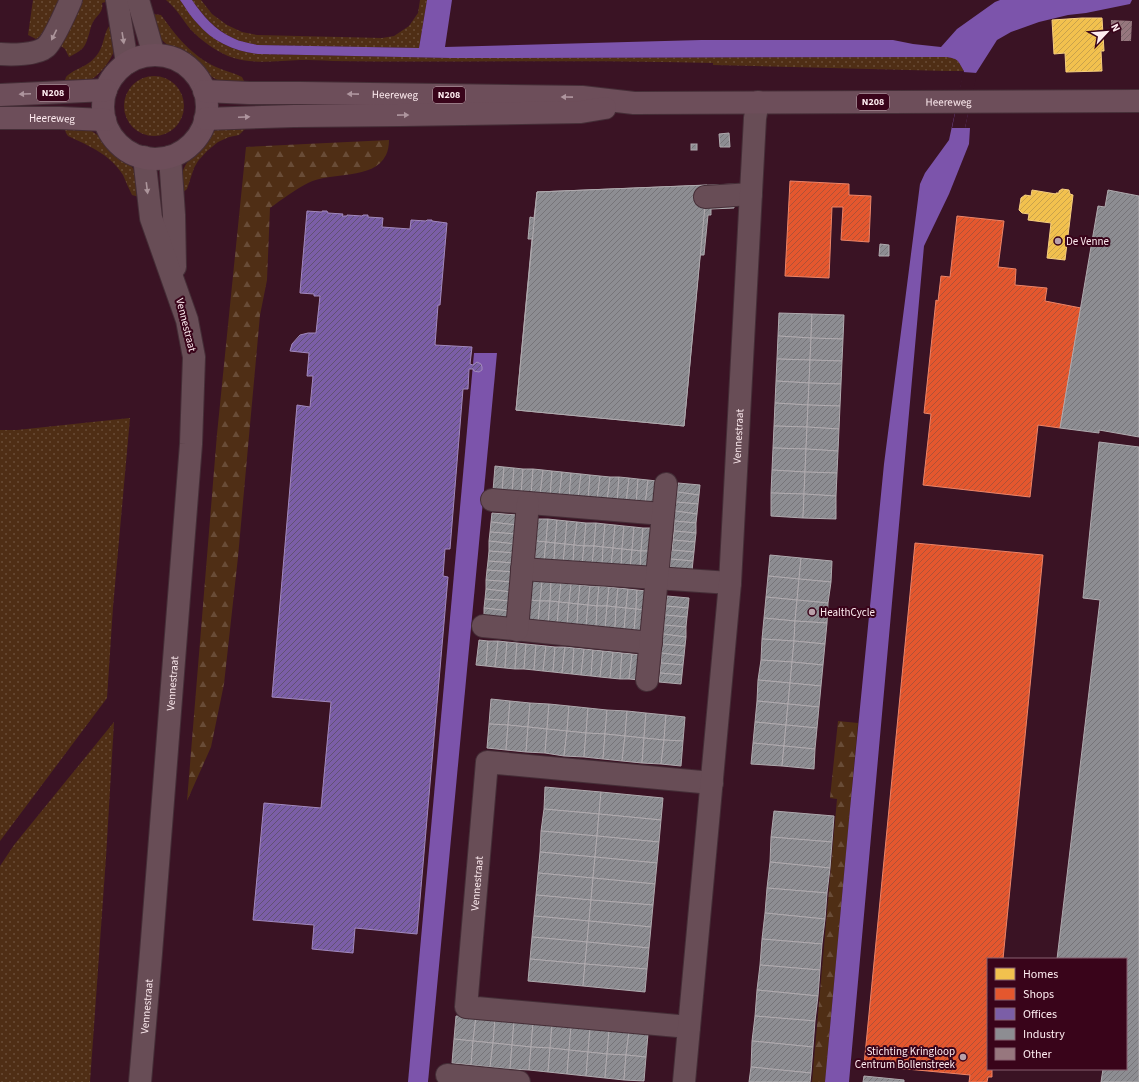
<svg xmlns="http://www.w3.org/2000/svg" width="1139" height="1082" font-family="'Source Sans 3',sans-serif">
<defs>
<pattern id="grass-dots" width="8" height="8" patternUnits="userSpaceOnUse"><rect width="8" height="8" fill="#4f2e15"/><path d="M2 2h.1M6 6h.1" fill="none" stroke="#694c37" stroke-width="1.8" stroke-linecap="round"/></pattern>
<pattern id="forest-firs" width="22" height="20" patternUnits="userSpaceOnUse"><rect width="22" height="20" fill="#4f2e15"/><path d="M5 1l3.5 6h-7zM16 11l3.5 6h-7z" fill="#694c37"/></pattern>
<pattern id="homes-hatch" width="6" height="6" patternUnits="userSpaceOnUse"><rect width="6" height="6" fill="#f2c14e"/><path d="M-1 1l2-2M0 6l6-6M5 7l2-2" fill="none" stroke="#c8a24c"/></pattern>
<pattern id="shops-hatch" width="6" height="6" patternUnits="userSpaceOnUse"><rect width="6" height="6" fill="#e4572e"/><path d="M-1 1l2-2M0 6l6-6M5 7l2-2" fill="none" stroke="#af5137"/></pattern>
<pattern id="offices-hatch" width="6" height="6" patternUnits="userSpaceOnUse"><rect width="6" height="6" fill="#7b5ea7"/><path d="M-1 1l2-2M0 6l6-6M5 7l2-2" fill="none" stroke="#615173"/></pattern>
<pattern id="industry-hatch" width="6" height="6" patternUnits="userSpaceOnUse"><rect width="6" height="6" fill="#8d8d92"/><path d="M-1 1l2-2M0 6l6-6M5 7l2-2" fill="none" stroke="#767478"/></pattern>
<pattern id="building-hatch" width="6" height="6" patternUnits="userSpaceOnUse"><rect width="6" height="6" fill="#97777e"/><path d="M-1 1l2-2M0 6l6-6M5 7l2-2" fill="none" stroke="#796468"/></pattern>
</defs>
<rect width="100%" height="100%" fill="#3a1324"/>
<!-- grass -->
<g fill="url(#grass-dots)">
<path d="M33 0H62L48 31 36 39 28 35Z"/>
<path d="M79 0H109V1L102 3C104 12 97 15 93 22 89 30 89 40 83 48 79 52 74 54 69 57L65 49 58 44Z"/>
<path d="M166 0H180C186 8 190 16 197 23 213 42 234 51 257 54L451 58 947 57C959 59 958 61 964 71H947L713 65V63C586 59 459 63 333 61 322 60 311 60 300 60 276 61 250 65 228 56 214 50 201 40 191 30 182 19 177 9 166 0Z"/>
<path d="M192 0H201L212 14 227 25 242 32 257 35 382 38 394 36 409 26 418 13 420 0H427L419 48 257 45C250 43 240 42 233 38 216 30 203 16 192 0Z"/>
<path d="M153 14 161 15C177 37 191 55 216 67 225 71 234 73 242 77L245 83C239 83 233 84 227 83 211 81 201 65 189 57 180 51 169 48 162 40 157 33 156 22 153 14Z"/>
<path d="M110 25C112 29 116 35 116 40 117 55 98 80 83 83 77 84 70 83 64 83L66 77 68 75C80 66 89 67 99 52 104 44 104 32 110 25Z"/>
<circle cx="154" cy="106" r="30"/>
<path d="M64 126C71 127 82 126 88 129 100 135 134 163 137 176 139 182 138 190 139 197L132 195C129 189 126 182 123 175 110 154 89 146 68 136L66 133Z"/>
<path d="M219 127 246 128 239 135 229 137 218 142 207 151 198 161 194 168 187 189 181 194C181 187 180 178 183 171 187 158 208 136 219 127Z"/>
<path d="M130 418 113 607 107 698 0 841V430H17Z"/>
<path d="M114 722 106 857 90 1082H0V866L14 845Z"/>
</g>
<!-- forest -->
<g fill="url(#forest-firs)">
<path d="M389 140C389 145 388 151 386 155 373 181 331 171 308 183 296 189 281 200 270 208L267 280 260 315 238 557 224 684 211 747 187 801 217 434 246 147Z"/>
<path d="M838 721 858 723 825 1082H812L837 799 830 798Z"/>
</g>
<!-- water -->
<g fill="#7c54ab">
<path d="M180 0H192C203 16 215 30 233 38 240 42 250 43 257 45L419 48 427 0H452L445 47 701 40H893L913 44 941 47 957 29 995 2 1000 0H1132L1130 4 1086 13 1068 15 1039 22 1011 32 997 40 976 73 965 128H970L969 144 949 194 924 246 849 1082H825L850 809 884 464 920 184 925 173 949 140 964 71C958 61 959 59 947 57L451 58 258 54C234 51 213 42 197 23 190 16 186 8 180 0Z"/>
<path d="M474 353H497L428 1082H408Z"/>
</g>
<!-- pier -->
<path fill="#3a1324" d="M963 72 977 73 965 128H952Z"/>
<!-- homes -->
<g fill="url(#homes-hatch)" stroke="#f6ce7f">
<path d="M1082 18H1102L1104 51H1101L1102 71 1066 72 1065 53 1054 54 1052 20Z"/>
<path d="M1062 189 1069 190 1070 194 1073 195 1065 260 1047 258 1051 223 1028 220 1029 214 1022 213 1019 210 1021 198 1025 195 1031 196 1032 190 1056 194V193H1059V191Z"/>
</g>
<!-- shops -->
<g fill="url(#shops-hatch)" stroke="#ec8468">
<path d="M790 181 849 184V195L871 196 869 242 841 240 843 207H832L829 278 785 276Z"/>
<path d="M957 216 1004 221 998 267 1016 269 1015 285 1047 288 1045 301 1081 308 1060 428 1038 425 1030 497 923 485 931 414 924 413 936 300 938 301 941 276 950 277Z"/>
<path d="M915 543 1043 555 1003 959H988V1069H992V1077H988L987 1082H969L970 1075 864 1065Z"/>
</g>
<!-- offices -->
<path fill="url(#offices-hatch)" stroke="#a289bd" d="M307 211 322 212V211H327L328 213 343 214 342 216H347V215L362 216 363 215H368V217L383 218 382 227 410 229 411 220 426 221 427 220H432V221L447 223 440 305H438L435 345 472 347 470 364 473 365 477 362 481 364 482 367V370L479 372 474 371 473 369H469L468 389H463L450 549H445L443 576 448 577 417 934 355 928 353 953 312 949 314 925 253 920 264 803 321 808 331 702 272 697 297 405 310 407 313 376H307L309 353 290 351 292 344 300 335 308 333H316L320 296H314V294L300 293V292Z"/>
<!-- industry -->
<g fill="url(#industry-hatch)" stroke="#afaaae">
<path d="M729 133 730 147H720L719 134Z"/>
<rect x="691" y="144" width="6" height="6"/>
<path d="M736 184V185L696 187 694 208 734 207V208L711 209V215H708L704 255H700L684 426 516 410 532 239H528L530 217 534 218 537 192Z"/>
<path d="M707 185 684 426 516 410 537 192Z"/>
<path d="M1108 190 1139 196V437L1099 430V433L1060 428 1098 206 1105 207Z"/>
<path d="M880 244 889 245V256H879Z"/>
<path d="M779 313 812 314 811 338 778 336Z"/>
<path d="M812 314 844 315 843 339 811 338Z"/>
<path d="M778 336 811 338 810 360 777 359Z"/>
<path d="M811 338 843 339 842 361 810 360Z"/>
<path d="M777 359 810 360 809 383 776 381Z"/>
<path d="M810 360 842 361 841 384 809 383Z"/>
<path d="M776 381 809 383 808 405 775 403Z"/>
<path d="M809 383 841 384 840 406 808 405Z"/>
<path d="M775 403 808 405 807 427 774 426Z"/>
<path d="M808 405 840 406 839 429 807 427Z"/>
<path d="M774 426 807 427 806 449 773 448Z"/>
<path d="M807 427 839 429 838 451 806 449Z"/>
<path d="M1099 442 1139 447V1082H1101L1103 1069H1126V959H1057L1100 600 1083 598Z"/>
<path d="M773 448 806 449 805 472 772 470Z"/>
<path d="M806 449 838 451 837 473 805 472Z"/>
<path d="M495 466 504 467 502 492 493 491Z"/>
<path d="M504 467 514 468 512 493 502 492Z"/>
<path d="M514 468 523 469 521 494 512 493Z"/>
<path d="M523 469H533L531 495 521 494Z"/>
<path d="M533 469 543 470 540 496 531 495Z"/>
<path d="M543 470 552 471 550 497 540 496Z"/>
<path d="M772 470 805 472 804 494 771 493Z"/>
<path d="M552 471 562 472 559 498 550 497Z"/>
<path d="M562 472 571 473 569 499 559 498Z"/>
<path d="M805 472 837 473 836 496 804 494Z"/>
<path d="M571 473 581 474 578 499H569Z"/>
<path d="M581 474 590 475 588 500 578 499Z"/>
<path d="M590 475 600 476 597 501 588 500Z"/>
<path d="M600 476 610 477 607 502 597 501Z"/>
<path d="M610 477H619L617 503 607 502Z"/>
<path d="M619 477 629 478 626 504 617 503Z"/>
<path d="M629 478 638 479 636 505 626 504Z"/>
<path d="M638 479 648 480 645 506 636 505Z"/>
<path d="M648 480 657 481 655 506H645Z"/>
<path d="M678 483 700 485 699 495 677 492Z"/>
<path d="M677 492 699 495 698 504 676 502Z"/>
<path d="M771 493 804 494 803 518 771 516Z"/>
<path d="M804 494 836 496V519L803 518Z"/>
<path d="M676 502 698 504 697 514 675 511Z"/>
<path d="M675 511 697 514 696 523 674 521Z"/>
<path d="M492 513 517 515 516 525 491 522Z"/>
<path d="M538 519H548L546 542 536 541Z"/>
<path d="M548 519 557 520 555 543 546 542Z"/>
<path d="M557 520 567 521 565 544 555 543Z"/>
<path d="M567 521 577 522 574 545 565 544Z"/>
<path d="M674 521 696 523V533L674 531Z"/>
<path d="M491 522 516 525V534L490 532Z"/>
<path d="M577 522 586 523 584 546 574 545Z"/>
<path d="M586 523H596L594 546H584Z"/>
<path d="M596 523 605 524 603 547 594 546Z"/>
<path d="M605 524 615 525 613 548 603 547Z"/>
<path d="M615 525 624 526 622 549 613 548Z"/>
<path d="M624 526 634 527 632 550 622 549Z"/>
<path d="M634 527 643 528 641 551 632 550Z"/>
<path d="M643 528H653L651 551H641Z"/>
<path d="M674 531 696 533 695 542 673 540Z"/>
<path d="M490 532 516 534 515 544 489 541Z"/>
<path d="M673 540 695 542 694 552 672 550Z"/>
<path d="M489 541 515 544 514 553 489 551Z"/>
<path d="M536 541 546 542 544 561H535Z"/>
<path d="M546 542 555 543 554 562 544 561Z"/>
<path d="M555 543 565 544 563 563 554 562Z"/>
<path d="M565 544 574 545 573 564 563 563Z"/>
<path d="M574 545 584 546 582 565 573 564Z"/>
<path d="M584 546H594L592 565H582Z"/>
<path d="M594 546 603 547 602 566 592 565Z"/>
<path d="M603 547 613 548 611 567 602 566Z"/>
<path d="M613 548 622 549 621 568 611 567Z"/>
<path d="M622 549 632 550 630 569 621 568Z"/>
<path d="M632 550 641 551 640 570 630 569Z"/>
<path d="M672 550 694 552 693 561 670 559Z"/>
<path d="M489 551 514 553 513 563 488 561Z"/>
<path d="M641 551H651L649 570H640Z"/>
<path d="M770 555 801 558 799 579 768 576Z"/>
<path d="M801 558 832 561 831 582 799 579Z"/>
<path d="M670 559 693 561 692 571 670 569Z"/>
<path d="M488 561 513 563V572L487 570Z"/>
<path d="M487 570 513 572 512 582 486 580Z"/>
<path d="M768 576 799 579 797 600 766 597Z"/>
<path d="M799 579 831 582 828 603 797 600Z"/>
<path d="M486 580 512 582 511 592 486 589Z"/>
<path d="M532 581H542L540 601 530 600Z"/>
<path d="M542 581 551 582 550 601H540Z"/>
<path d="M551 582 561 583 559 602 550 601Z"/>
<path d="M561 583 571 584 569 603 559 602Z"/>
<path d="M571 584 580 585 578 604 569 603Z"/>
<path d="M580 585 590 586 588 605 578 604Z"/>
<path d="M590 586H599L597 606 588 605Z"/>
<path d="M599 586 609 587 607 606H597Z"/>
<path d="M609 587 618 588 616 607 607 606Z"/>
<path d="M618 588 628 589 626 608 616 607Z"/>
<path d="M486 589 511 592V601L485 599Z"/>
<path d="M628 589 637 590 636 609 626 608Z"/>
<path d="M637 590 647 591 645 610 636 609Z"/>
<path d="M667 596 689 598 688 608 666 606Z"/>
<path d="M766 597 797 600 795 621 764 618Z"/>
<path d="M485 599 511 601 510 611 484 608Z"/>
<path d="M530 600 540 601 538 623 529 622Z"/>
<path d="M797 600 828 603 827 623 795 621Z"/>
<path d="M540 601H550L548 624 538 623Z"/>
<path d="M550 601 559 602 557 625 548 624Z"/>
<path d="M559 602 569 603 567 625H557Z"/>
<path d="M569 603 578 604 577 626 567 625Z"/>
<path d="M578 604 588 605 586 627 577 626Z"/>
<path d="M588 605 597 606 596 628 586 627Z"/>
<path d="M597 606H607L605 629 596 628Z"/>
<path d="M607 606 616 607 615 629H605Z"/>
<path d="M666 606 688 608 687 617 665 615Z"/>
<path d="M616 607 626 608 624 630 615 629Z"/>
<path d="M484 608 510 611 509 620 484 618Z"/>
<path d="M626 608 636 609 634 631 624 630Z"/>
<path d="M636 609 645 610 643 632 634 631Z"/>
<path d="M665 615 687 617 686 627 664 625Z"/>
<path d="M764 618 795 621 794 641 762 639Z"/>
<path d="M795 621 827 623 825 644 794 641Z"/>
<path d="M664 625 686 627V637L663 634Z"/>
<path d="M663 634 686 637 685 646 662 644Z"/>
<path d="M762 639 794 641 792 662 761 660Z"/>
<path d="M479 640 488 641 486 666 476 665Z"/>
<path d="M488 641H498L495 667 486 666Z"/>
<path d="M498 641 507 642 505 668 495 667Z"/>
<path d="M794 641 825 644 823 665 792 662Z"/>
<path d="M507 642 517 643 515 669 505 668Z"/>
<path d="M517 643 526 644 524 669H515Z"/>
<path d="M526 644 536 645 534 670 524 669Z"/>
<path d="M662 644 685 646 684 656 661 653Z"/>
<path d="M536 645 546 646 543 671 534 670Z"/>
<path d="M546 646 555 647 553 672 543 671Z"/>
<path d="M555 647H565L562 673 553 672Z"/>
<path d="M565 647 574 648 572 674 562 673Z"/>
<path d="M574 648 584 649 581 675 572 674Z"/>
<path d="M584 649 593 650 591 676 581 675Z"/>
<path d="M593 650 603 651 600 677 591 676Z"/>
<path d="M603 651 613 652 610 678 600 677Z"/>
<path d="M613 652 622 653 620 679 610 678Z"/>
<path d="M622 653 632 654 629 679H620Z"/>
<path d="M661 653 684 656 683 665 661 663Z"/>
<path d="M632 654 641 655 639 680 629 679Z"/>
<path d="M761 660 792 662 790 683 758 680Z"/>
<path d="M792 662 823 665 821 686 790 683Z"/>
<path d="M661 663 683 665 682 675 660 673Z"/>
<path d="M660 673 682 675 681 684 659 682Z"/>
<path d="M758 680 790 683 788 704 757 701Z"/>
<path d="M790 683 821 686 819 707 788 704Z"/>
<path d="M491 699 510 701 508 725 489 724Z"/>
<path d="M510 701 530 703 528 727 508 725Z"/>
<path d="M757 701 788 704 786 725 755 722Z"/>
<path d="M530 703 549 704 547 729 528 727Z"/>
<path d="M549 704 569 706 567 731 547 729Z"/>
<path d="M788 704 819 707 817 728 786 725Z"/>
<path d="M569 706 588 708 586 733 567 731Z"/>
<path d="M588 708 607 710 605 734 586 733Z"/>
<path d="M607 710 627 711 625 736 605 734Z"/>
<path d="M627 711 646 713 644 738 625 736Z"/>
<path d="M646 713 666 715 664 740 644 738Z"/>
<path d="M666 715 685 717 683 741 664 740Z"/>
<path d="M755 722 786 725 784 746 753 743Z"/>
<path d="M489 724 508 725 506 750 487 748Z"/>
<path d="M508 725 528 727 526 752 506 750Z"/>
<path d="M786 725 817 728 815 749 784 746Z"/>
<path d="M528 727 547 729 545 753 526 752Z"/>
<path d="M547 729 567 731 564 756 545 753Z"/>
<path d="M567 731 586 733 584 757 564 756Z"/>
<path d="M586 733 605 734 603 759 584 757Z"/>
<path d="M605 734 625 736 622 761 603 759Z"/>
<path d="M625 736 644 738 642 763 622 761Z"/>
<path d="M644 738 664 740 661 764 642 763Z"/>
<path d="M664 740 683 741 681 766 661 764Z"/>
<path d="M753 743 784 746 782 766 751 764Z"/>
<path d="M784 746 815 749 814 769 782 766Z"/>
<path d="M545 787 601 792 599 814 544 809Z"/>
<path d="M601 792 663 798 661 820 599 814Z"/>
<path d="M544 809 599 814 597 836 541 831Z"/>
<path d="M774 811 834 816 832 842 771 837Z"/>
<path d="M599 814 661 820 659 842 597 836Z"/>
<path d="M541 831 597 836 595 857 540 852Z"/>
<path d="M597 836 659 842 657 863 595 857Z"/>
<path d="M771 837 832 842 830 868 770 862Z"/>
<path d="M540 852 595 857 593 878 538 873Z"/>
<path d="M595 857 657 863 655 884 593 878Z"/>
<path d="M770 862 830 868 827 893 767 888Z"/>
<path d="M538 873 593 878 591 900 536 895Z"/>
<path d="M593 878 655 884 653 905 591 900Z"/>
<path d="M767 888 827 893 825 919 765 913Z"/>
<path d="M536 895 591 900 589 921 534 916Z"/>
<path d="M591 900 653 905 651 927 589 921Z"/>
<path d="M765 913 825 919 822 944 762 939Z"/>
<path d="M534 916 589 921 587 942 532 937Z"/>
<path d="M589 921 651 927 649 948 587 942Z"/>
<path d="M532 937 587 942 585 964 530 959Z"/>
<path d="M762 939 822 944 820 970 760 965Z"/>
<path d="M587 942 649 948 647 969 585 964Z"/>
<path d="M530 959 585 964 583 986 528 981Z"/>
<path d="M585 964 647 969 645 992 583 986Z"/>
<path d="M760 965 820 970 818 996 757 990Z"/>
<path d="M757 990 818 996 815 1021 755 1016Z"/>
<path d="M456 1016 476 1017 473 1041 454 1039Z"/>
<path d="M755 1016 815 1021 813 1047 752 1041Z"/>
<path d="M476 1017 495 1019 493 1043 473 1041Z"/>
<path d="M495 1019 514 1021 512 1045 493 1043Z"/>
<path d="M514 1021 533 1023 531 1047 512 1045Z"/>
<path d="M533 1023 552 1025 550 1048 531 1047Z"/>
<path d="M552 1025 571 1026 569 1050 550 1048Z"/>
<path d="M571 1026 590 1028 588 1052 569 1050Z"/>
<path d="M590 1028 609 1030 607 1054 588 1052Z"/>
<path d="M609 1030 629 1032 626 1055 607 1054Z"/>
<path d="M629 1032 648 1034 646 1057 626 1055Z"/>
<path d="M454 1039 473 1041 471 1065 452 1063Z"/>
<path d="M473 1041 493 1043 490 1067 471 1065Z"/>
<path d="M752 1041 813 1047 811 1073 751 1067Z"/>
<path d="M493 1043 512 1045 510 1069 490 1067Z"/>
<path d="M512 1045 531 1047 529 1070 510 1069Z"/>
<path d="M531 1047 550 1048 548 1072 529 1070Z"/>
<path d="M550 1048 569 1050 567 1074 548 1072Z"/>
<path d="M569 1050 588 1052 586 1076 567 1074Z"/>
<path d="M588 1052 607 1054 605 1078 586 1076Z"/>
<path d="M607 1054 626 1055 624 1080 605 1078Z"/>
<path d="M626 1055 646 1057 644 1081 624 1080Z"/>
<path d="M751 1067 811 1073 810 1082H749Z"/>
<path d="M864 1076 904 1080V1082H863Z"/>
</g>
<!-- building -->
<path fill="url(#building-hatch)" d="M1111 20 1132 21 1131 41H1121V28H1111Z"/>
<g fill="none" stroke-linecap="round" stroke-linejoin="round">
<defs>
<g id="minor">
<path d="M117 0 127 63"/>
<path d="M138 0 154 55"/>
<path d="M0 54C11 55 37 55 46 47 54 40 66 11 71 0"/>
<path d="M170 157 174 215 175 267"/>
<path d="M705 197 751 194"/>
<path d="M492 500 663 514"/>
<path d="M522 569 730 583"/>
<path d="M483 626 651 643"/>
<path d="M517 630 528 503"/>
<path d="M647 680 666 484"/>
<path id="s1" d="M689 1027 466 1007 487 762 712 783"/>
<path d="M447 1075 519 1082"/>
<path id="s2" d="M140 1082 151 953 191 444 194 357 187 320 151 218 144 157"/>
<path id="s3" d="M684 1082 730 583 755 118 758 102"/>
</g>
<g id="major">
<circle cx="155" cy="107" r="52"/>
<path id="s4" d="M204 91 249 93H301L582 97 634 103 1139 101"/>
<path d="M0 95 106 90"/>
<path id="s5" d="M0 118H60L105 120"/>
<path d="M205 119 294 116 401 115 581 112 605 108"/>
</g>
</defs>
<!-- minor casing -->
<use href="#minor" stroke="#452e37" stroke-width="24"/>
<!-- major casing -->
<use href="#major" stroke="#452e37" stroke-width="24"/>
<!-- minor -->
<use href="#minor" stroke="#684d56" stroke-width="22"/>
<!-- major -->
<use href="#major" stroke="#6d4e5a" stroke-width="22"/>
</g>
<!-- one-way arrows -->
<defs><path id="oneway-solid" d="M-6-.8H1V-3.2L6.5 0L1 3.2V.8H-6Z"/></defs>
<g fill="#ac959b">
<use href="#oneway-solid" transform="translate(54 35) rotate(116)"/>
<use href="#oneway-solid" transform="translate(123 38) rotate(81)"/>
<use href="#oneway-solid" transform="translate(147 188) rotate(83)"/>
</g>
<g fill="#ae959e">
<use href="#oneway-solid" transform="translate(25 94) rotate(177)"/>
<use href="#oneway-solid" transform="translate(353 94) rotate(-179)"/>
<use href="#oneway-solid" transform="translate(567 97) rotate(-179)"/>
<use href="#oneway-solid" transform="translate(403 115) rotate(-1)"/>
<use href="#oneway-solid" transform="translate(244 117) rotate(-3)"/>
</g>
<!-- markers -->
<g fill="#b9a0a9" stroke="#39041a" stroke-width="1.5">
<circle cx="1058" cy="241" r="4"/>
<circle cx="812" cy="612" r="4"/>
<circle cx="963" cy="1057" r="4"/>
</g>
<g text-anchor="middle" dominant-baseline="central" stroke-width="4" stroke-linejoin="round" paint-order="stroke">
<!-- shield labels -->
<g fill="#39041a" stroke="#c3a6b0" stroke-width="1">
<rect x="37" y="85" width="32" height="16" rx="3"/>
<rect x="433" y="87" width="32" height="16" rx="3"/>
<rect x="857" y="94" width="32" height="16" rx="3"/>
</g>
<g font-size="10" font-weight="bold" fill="#feecf0">
<text x="53" y="93">N208</text>
<text x="449" y="95">N208</text>
<text x="873" y="102">N208</text>
</g>
<!-- street labels -->
<g font-size="11" fill="#feecf0" stroke="#39041a">
<text stroke="none"><textPath href="#s4" startOffset="191">Heereweg</textPath></text>
<text stroke="none"><textPath href="#s4" startOffset="745">Heereweg</textPath></text>
<text stroke="none"><textPath href="#s5" startOffset="52">Heereweg</textPath></text>
<text transform="translate(186 325) rotate(76)">Vennestraat</text>
<text stroke="none"><textPath href="#s3" startOffset="648">Vennestraat</textPath></text>
<text stroke="none"><textPath href="#s2" startOffset="400">Vennestraat</textPath></text>
<text stroke="none"><textPath href="#s1" startOffset="348">Vennestraat</textPath></text>
<text stroke="none"><textPath href="#s2" startOffset="76">Vennestraat</textPath></text>
</g>
<!-- poi labels -->
<g font-size="11" fill="#feecf0" stroke="#39041a" text-anchor="start">
<text x="1066" y="241">De Venne</text>
<text x="820" y="612">HealthCycle</text>
<text x="955" y="1051" text-anchor="end">Stichting Kringloop<tspan x="955" dy="13">Centrum Bollenstreek</tspan></text>
</g>
</g>
<!-- legend -->
<rect x="987" y="958" width="140" height="112" fill="#39041a" stroke="#886170"/>
<rect x="995" y="968" width="20" height="12" fill="#f2c14e" stroke="#886170"/>
<text x="1023" y="978" font-size="12" fill="#feecf0">Homes</text>
<rect x="995" y="988" width="20" height="12" fill="#e4572e" stroke="#886170"/>
<text x="1023" y="998" font-size="12" fill="#feecf0">Shops</text>
<rect x="995" y="1008" width="20" height="12" fill="#7b5ea7" stroke="#886170"/>
<text x="1023" y="1018" font-size="12" fill="#feecf0">Offices</text>
<rect x="995" y="1028" width="20" height="12" fill="#8d8d92" stroke="#886170"/>
<text x="1023" y="1038" font-size="12" fill="#feecf0">Industry</text>
<rect x="995" y="1048" width="20" height="12" fill="#97777e" stroke="#886170"/>
<text x="1023" y="1058" font-size="12" fill="#feecf0">Other</text>
<!-- north arrow -->
<g transform="translate(1107 32) rotate(64)" stroke="#39041a" stroke-width="3" paint-order="stroke">
<path d="M0-3L7 15L0 10L-7 15Z" fill="#feecf0"/>
<text y="-6" font-size="11" font-weight="bold" text-anchor="middle" fill="#feecf0">N</text>
</g>
</svg>
